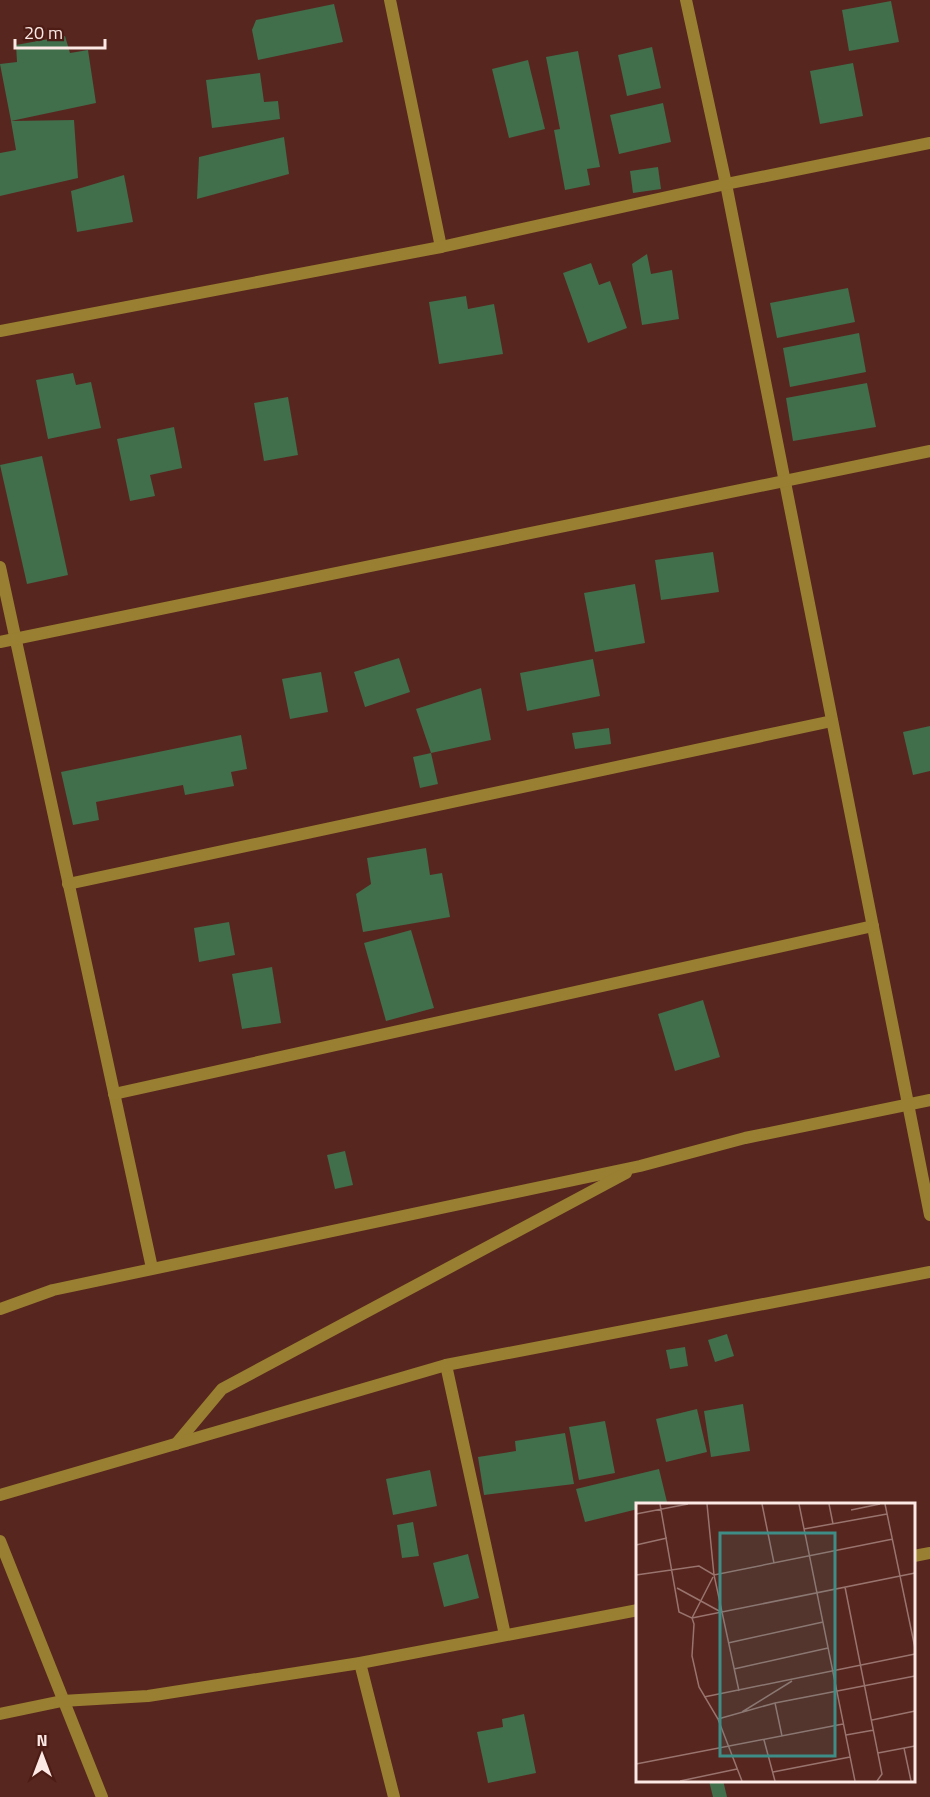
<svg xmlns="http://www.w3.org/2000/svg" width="930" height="1797" font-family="'Titillium Web',sans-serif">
<rect width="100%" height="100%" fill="#57261f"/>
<!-- building -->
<g fill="#416e4b">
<path d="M891 1 899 42 849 51 842 10Z"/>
<path d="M334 4 343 42 258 60 252 30 256 20Z"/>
<path d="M65 36 70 53 88 50 96 103 11 121 0 64 17 62 16 45Z"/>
<path d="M652 47 661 88 627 96 618 55Z"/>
<path d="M578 51 600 167 587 169 590 185 565 190 554 130 560 129 546 57Z"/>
<path d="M528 60 545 129 509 138 492 69Z"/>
<path d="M853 63 863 116 820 124 810 71Z"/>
<path d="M260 73 264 102 278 101 280 119 212 128 206 80Z"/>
<path d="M663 103 671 142 619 154 610 115Z"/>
<path d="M74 120 78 178 0 196V153L16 150 11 121Z"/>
<path d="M284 137 289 174 197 199 199 157Z"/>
<path d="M658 167 661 189 633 193 630 171Z"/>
<path d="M124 175 133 222 77 232 71 191Z"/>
<path d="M647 254 651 274 672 270 679 319 642 325 632 264Z"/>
<path d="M591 263 599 285 610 281 627 328 588 343 563 273Z"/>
<path d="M848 288 855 322 777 338 770 303Z"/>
<path d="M466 296 468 309 494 304 503 354 439 364 429 302Z"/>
<path d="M859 333 866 372 790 387 783 348Z"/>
<path d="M73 373 76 385 91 382 101 428 48 439 36 380Z"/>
<path d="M867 383 876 427 793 441 786 398Z"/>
<path d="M288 397 298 455 264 461 254 403Z"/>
<path d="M174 427 182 468 150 475 155 496 130 501 117 439Z"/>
<path d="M42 456 68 575 27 584 0 465Z"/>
<path d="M713 552 719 592 661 600 655 560Z"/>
<path d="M635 584 645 643 595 652 584 593Z"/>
<path d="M399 658 410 692 365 707 354 672Z"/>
<path d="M593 659 600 696 527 711 520 673Z"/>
<path d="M321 672 328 712 290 719 282 679Z"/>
<path d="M481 688 491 740 431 753 416 709Z"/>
<path d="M930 726V771L913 775 903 732Z"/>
<path d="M609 728 611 744 575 749 572 733Z"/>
<path d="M241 735 247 769 231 772 234 786 185 795 183 785 96 802 99 820 73 825 61 772Z"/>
<path d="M431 753 438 784 420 788 413 757Z"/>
<path d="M426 848 430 875 442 873 450 917 363 932 356 894 371 884 367 858Z"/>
<path d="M229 922 235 955 199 962 194 928Z"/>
<path d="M411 930 434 1008 386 1021 364 943Z"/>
<path d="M272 967 281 1023 242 1029 232 974Z"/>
<path d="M703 1000 720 1057 675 1071 658 1014Z"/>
<path d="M345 1151 353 1185 335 1189 327 1155Z"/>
<path d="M727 1334 734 1356 715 1362 708 1340Z"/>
<path d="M685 1347 688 1366 670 1369 666 1350Z"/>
<path d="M743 1404 750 1451 711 1457 704 1411Z"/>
<path d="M697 1409 707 1452 666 1462 656 1419Z"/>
<path d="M605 1421 615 1473 579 1480 569 1427Z"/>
<path d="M565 1433 574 1484 484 1495 478 1457 516 1451 515 1441Z"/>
<path d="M659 1469 667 1502 638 1504V1509L585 1522 576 1489Z"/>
<path d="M430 1470 437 1506 393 1515 386 1479Z"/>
<path d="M413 1522 419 1556 402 1558 397 1525Z"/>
<path d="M468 1554 479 1598 444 1607 433 1563Z"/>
<path d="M524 1714 536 1773 488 1783 477 1732 503 1727 502 1719Z"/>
<path d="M723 1780 727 1797H713L709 1781Z"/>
</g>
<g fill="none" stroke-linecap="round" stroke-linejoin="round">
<!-- street -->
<g stroke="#997f31" stroke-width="12">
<path d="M390 0 441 247"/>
<path d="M686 0 726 184 930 1215"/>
<path d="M0 331 441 247 726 184 930 143"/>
<path d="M0 567 152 1268"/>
<path d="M0 642 930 451"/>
<path d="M68 884 832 721"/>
<path d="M114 1094 873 926"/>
<path d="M0 1309 53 1290 640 1166 745 1138 930 1100"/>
<path d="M446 1365 505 1635"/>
<path d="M176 1444 222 1389 626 1173"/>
<path d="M0 1495 446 1365 930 1272"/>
<path d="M0 1541 102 1797"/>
<path d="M914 1556 930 1553"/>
<path d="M360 1663 394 1797"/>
<path d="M0 1714 62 1701 148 1696 360 1663 638 1610"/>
</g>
</g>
<!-- overview -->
<g transform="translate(636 1503)">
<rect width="279" height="279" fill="#57261f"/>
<path fill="none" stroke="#99746e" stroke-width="1.5" d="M24 1 43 109 56 115 58 121 56 153 63 184 82 216 106 278M71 1 78 72 103 188M126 1 138 60M163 1 219 278M193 1 197 21M249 1 279 145M215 7 244 1M0 11 52 1M168 26 251 11M0 42 31 35M0 72 63 63 78 72 257 36M209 84 246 271 241 278M41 85 85 109M56 115 279 70M56 115 77 74M92 140 187 119M98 166 192 145M68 194 279 151M139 200 146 233M106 209 156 178M82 216 139 200 279 173M236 217 279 208M210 232 238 227M128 237 139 278M268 245 275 278M242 250 279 243M0 261 207 221M137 269 214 254M44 278 101 266"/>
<path fill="#3e8d86" fill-opacity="0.15" stroke="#3e8d86" stroke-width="3" d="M84 30H199V253H84Z"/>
<rect width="279" height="279" fill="none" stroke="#fce8e4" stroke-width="3"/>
</g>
<!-- north arrow -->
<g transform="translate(42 1755)" stroke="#4c1c15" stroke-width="4.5" paint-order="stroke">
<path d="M0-4.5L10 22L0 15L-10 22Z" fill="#fce8e4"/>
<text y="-9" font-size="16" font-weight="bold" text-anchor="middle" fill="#fce8e4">N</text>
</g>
<!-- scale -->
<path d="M15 39v9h90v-9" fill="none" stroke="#fce8e4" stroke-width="3"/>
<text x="24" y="39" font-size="18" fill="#fce8e4" stroke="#4c1c15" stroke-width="4.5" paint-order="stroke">20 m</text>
</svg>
